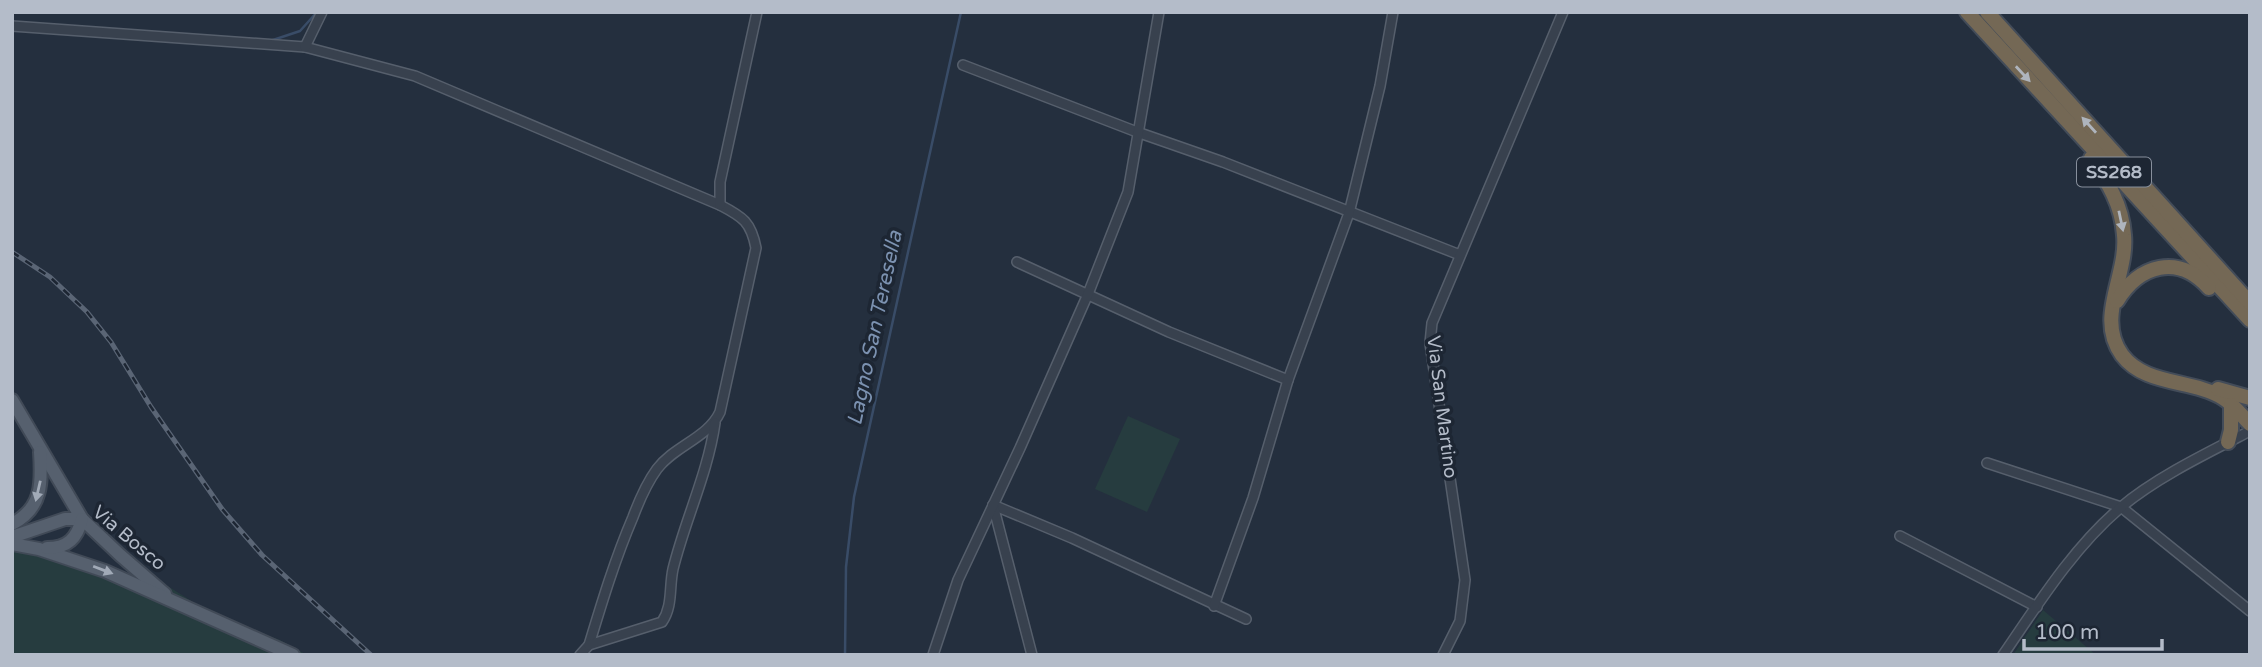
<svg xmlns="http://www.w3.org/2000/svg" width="2262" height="667" font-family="'Varela Round',sans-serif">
<rect width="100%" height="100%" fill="#242f3e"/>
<!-- green -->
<g fill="#263c3f">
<path d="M1128 416 1180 439 1147 512 1095 489Z"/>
<path d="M12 541 123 574 163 583 207 611 244 627 280 640 307 655H12Z"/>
<path d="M2043 610 2096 655H2013Z"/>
</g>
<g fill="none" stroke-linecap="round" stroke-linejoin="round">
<!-- stream -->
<g stroke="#394c67" stroke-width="2.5">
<path d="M270 41 300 31 317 12"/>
<path d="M845 655 846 567 854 497 961 12"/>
</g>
<defs>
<g id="minor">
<path d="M12 26 305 47 415 76 720 205C743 217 751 222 756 248L720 412C708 438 674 446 657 469 646 484 639 501 633 517 615 559 602 602 589 645L580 655"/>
<path d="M305 47 322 12"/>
<path d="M963 65 1137 132 1223 162 1460 255"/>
<path d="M720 205V182L757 12"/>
<path d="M1017 262 1169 332 1288 380"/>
<path d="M1987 463 2121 507 2250 611"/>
<path d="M993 505 1072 538 1246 619"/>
<path d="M993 505 1032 655"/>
<path d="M1900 536 2037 607"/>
<path d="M1214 606 1253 498 1288 380 1349 213 1380 86 1393 12"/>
<path d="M589 645 662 622C673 606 669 587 673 569 685 520 708 473 715 423"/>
<path d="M933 655 958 580 1020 448 1088 294 1128 192 1159 12"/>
<path d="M1443 655 1460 621 1465 580 1430 343 1432 323 1563 12"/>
<path d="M2003 655C2038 604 2073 548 2120 508 2155 478 2209 452 2250 431"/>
</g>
<g id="major">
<path d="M12 400 82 519 120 555 165 594"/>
<path d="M12 524C43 508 42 482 40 452"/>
<path d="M12 537 65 519H82"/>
<path d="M12 544 39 549 105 571 293 655"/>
<path d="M47 548C68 548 77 538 82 519"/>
</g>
<g id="highway">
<path d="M1967 12 2250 320"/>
<path d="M1987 12 2250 303"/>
<path d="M2091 158C2108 182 2122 205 2124 235 2128 275 2095 318 2122 355 2145 386 2192 379 2223 398 2233 404 2242 416 2250 424"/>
<path d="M2117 301C2139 265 2178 253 2209 288"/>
<path d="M2218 389 2250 398"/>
<path d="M2228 442 2231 430V405"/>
</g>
</defs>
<!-- minor casing -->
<use href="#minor" stroke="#565f6c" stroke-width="12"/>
<!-- major casing -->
<use href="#major" stroke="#414a57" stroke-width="16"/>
<!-- highway casing -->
<use href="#highway" stroke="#434c59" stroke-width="18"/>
<!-- minor -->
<use href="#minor" stroke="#38414e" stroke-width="9"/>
<!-- major -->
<use href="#major" stroke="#56606e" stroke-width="12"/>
<!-- highway -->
<use href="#highway" stroke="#746855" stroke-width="14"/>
<defs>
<path id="rail" d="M12 252 50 277 87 312 111 342 151 407 222 509 262 555 371 655"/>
</defs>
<!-- rail casing -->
<use href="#rail" stroke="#5a6575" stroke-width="5"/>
<!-- rail -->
<use href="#rail" stroke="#1d2633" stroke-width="2.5" stroke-dasharray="8" stroke-linecap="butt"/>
</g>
<!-- one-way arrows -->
<defs><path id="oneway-solid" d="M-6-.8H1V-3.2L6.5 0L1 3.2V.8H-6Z" transform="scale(1.75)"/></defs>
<g fill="#aeb4bd">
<use href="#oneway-solid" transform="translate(2023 74) rotate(47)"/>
<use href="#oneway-solid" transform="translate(2089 125) rotate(-132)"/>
<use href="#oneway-solid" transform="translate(2121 221) rotate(78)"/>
</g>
<g fill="#a1aab7">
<use href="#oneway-solid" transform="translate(38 491) rotate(103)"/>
<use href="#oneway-solid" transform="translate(103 570) rotate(21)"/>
</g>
<g text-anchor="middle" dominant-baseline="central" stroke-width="7" stroke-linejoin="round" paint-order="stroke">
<!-- shield labels -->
<rect fill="#1d2633" stroke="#878f9c" stroke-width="2" x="2077" y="157.5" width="74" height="29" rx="5"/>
<g font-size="18" font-weight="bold" fill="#b4bcc9">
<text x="2114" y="172">SS268</text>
</g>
<!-- street labels -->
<g font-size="19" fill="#b4bcc9" stroke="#1d2633">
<text transform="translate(1442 407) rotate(83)">Via San Martino</text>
<text transform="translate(129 538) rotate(40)">Via Bosco</text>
</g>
<!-- water labels -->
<g font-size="21" font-style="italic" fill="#7c92b1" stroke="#1d2633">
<text transform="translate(875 328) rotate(-78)">Lagno San Teresella</text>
</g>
</g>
<!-- border -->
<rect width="2262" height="667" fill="none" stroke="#b4bcc9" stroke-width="28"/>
<!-- scale -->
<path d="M2024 639v10h138v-10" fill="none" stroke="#b4bcc9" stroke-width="3.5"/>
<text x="2035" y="639" font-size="21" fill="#b4bcc9" stroke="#1d2633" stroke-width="5" paint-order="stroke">100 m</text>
</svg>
